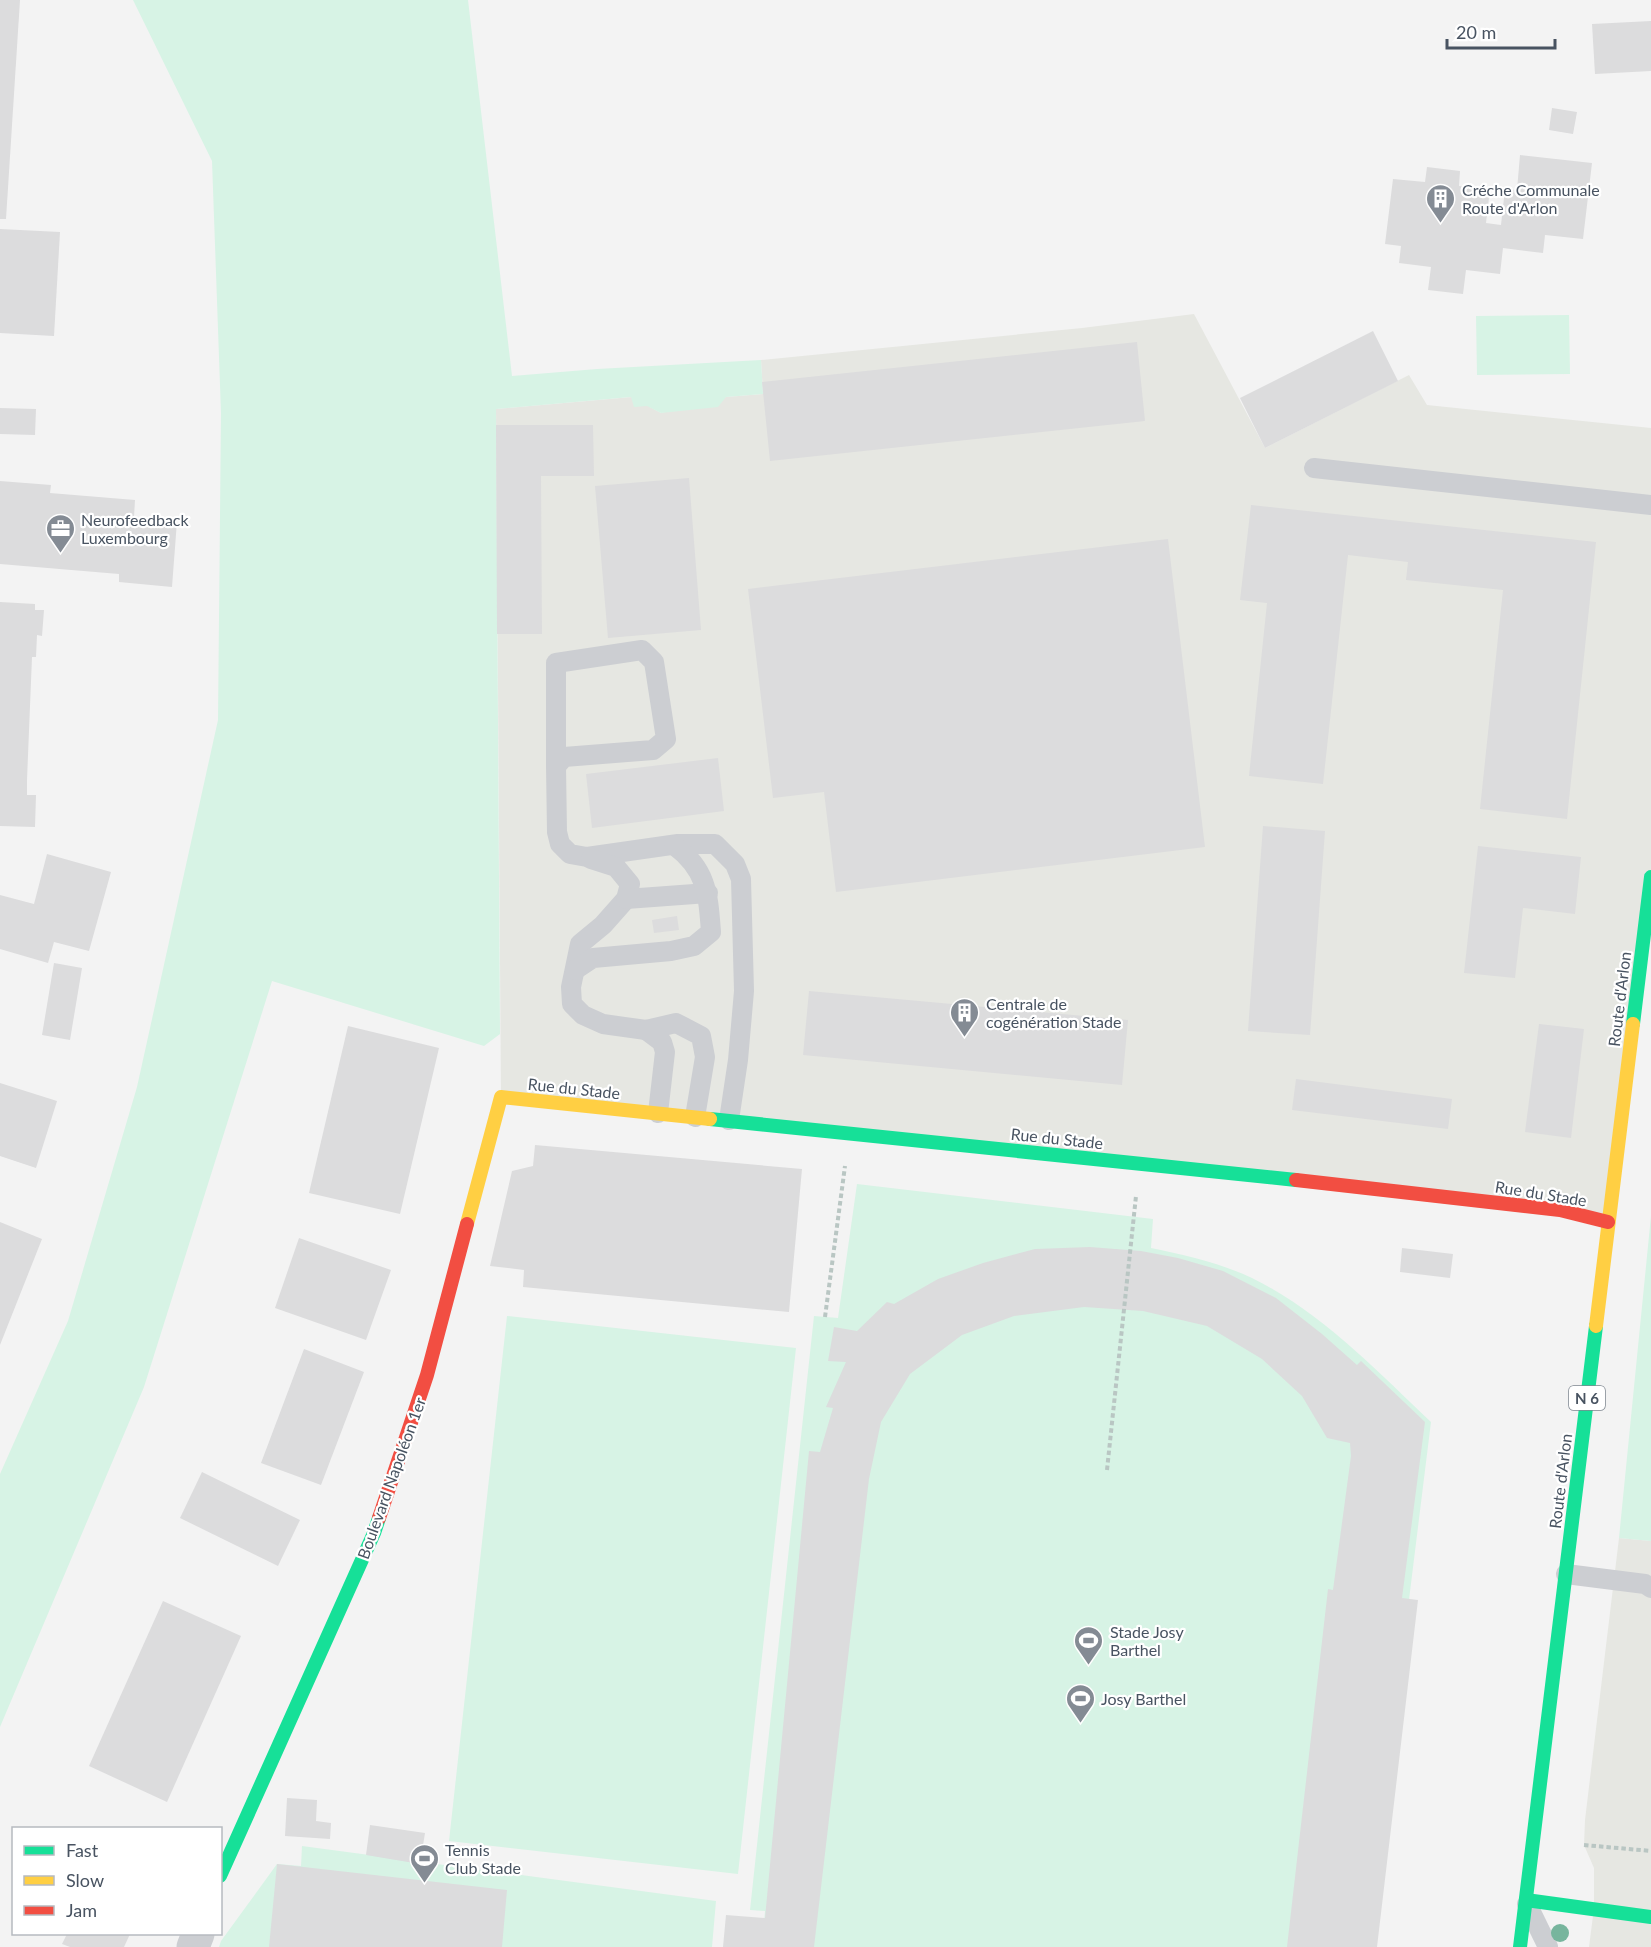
<svg xmlns="http://www.w3.org/2000/svg" width="1651" height="1947" font-family="Lato,sans-serif">
<rect width="100%" height="100%" fill="#f3f3f3"/>
<!-- commercial -->
<g fill="#e6e7e2">
<path d="M1194 314 1265 448 1409 375 1427 405 1651 428V877L1608 1222 501 1097 496 409 632 397 661 413 726 397 763 394 761 360 1082 328Z"/>
<path d="M1619 1538 1651 1541V1947H1589L1594 1908V1868L1584 1845 1585 1820Z"/>
</g>
<!-- green -->
<g fill="#d7f3e5">
<path d="M133 0H468L512 376 597 369 761 360 763 394 726 397 718 407 661 413 647 406 634 407 631 397 496 409 500 1034 484 1046 272 981 144 1387 0 1727V1474L68 1321 137 1087 218 720 221 413 212 161Z"/>
<path d="M1569 315 1570 374 1477 375 1476 316Z"/>
<path d="M857 1184 1153 1219 1151 1248C1185 1255 1220 1263 1252 1278 1321 1312 1376 1370 1431 1422L1366 1947H762L765 1911 750 1910 814 1316 838 1318Z"/>
<path d="M1651 1216V1541L1619 1538Z"/>
<path d="M507 1316 796 1348 738 1874 449 1841Z"/>
<path d="M302 1846 716 1901 712 1947H219L221 1941 277 1864 301 1866Z"/>
</g>
<!-- building -->
<g fill="#dcdcdd">
<path d="M0 0H20L6 219H0Z"/>
<path d="M1651 21V71L1595 74 1592 24Z"/>
<path d="M1552 108 1577 112 1573 134 1549 130Z"/>
<path d="M1520 155 1592 163 1583 239 1545 235 1543 253 1503 248 1500 274 1466 270 1463 294 1428 290 1431 267 1399 263 1401 246 1385 244 1393 179 1425 182 1427 167 1460 171 1459 186 1490 189 1486 223 1501 225 1505 189 1517 190Z"/>
<path d="M0 229 60 232 54 336 0 333Z"/>
<path d="M1373 331 1398 381 1265 448 1240 398Z"/>
<path d="M1137 342 1145 421 770 461 762 382Z"/>
<path d="M0 408 36 409 35 435 0 434Z"/>
<path d="M496 425H593L594 476H541L542 634H497Z"/>
<path d="M689 478 701 630 608 638 595 486Z"/>
<path d="M0 481 51 485 50 493 135 500 134 517 177 521 172 587 119 582V574L0 564Z"/>
<path d="M1251 505 1596 542 1567 819 1480 809 1503 590 1406 580 1408 562 1348 555 1323 784 1249 776 1267 603 1240 600Z"/>
<path d="M1168 539 1205 847 836 892 824 792 773 798 748 589Z"/>
<path d="M0 602 35 604V610H44L42 636 37 635 36 657H32L27 780V795H36L35 827 0 826Z"/>
<path d="M718 758 724 811 592 828 586 774Z"/>
<path d="M1263 826 1325 831 1310 1035 1248 1031Z"/>
<path d="M1478 846 1581 857 1575 914 1523 908 1515 978 1464 973Z"/>
<path d="M47 854 111 872 89 951 54 942 48 963 0 949V895L34 904Z"/>
<path d="M677 916 679 930 654 933 652 920Z"/>
<path d="M54 963 82 968 70 1040 42 1035Z"/>
<path d="M809 991 1128 1020 1122 1085 803 1055Z"/>
<path d="M1539 1024 1584 1029 1571 1138 1525 1132Z"/>
<path d="M348 1026 439 1048 400 1214 309 1193Z"/>
<path d="M1296 1079 1452 1099 1448 1129 1292 1110Z"/>
<path d="M0 1083 57 1101 36 1168 0 1156Z"/>
<path d="M535 1145 802 1169 789 1312 523 1287 524 1270 490 1266 512 1171 533 1166Z"/>
<path d="M0 1222 42 1239 0 1345Z"/>
<path d="M299 1238 391 1270 366 1340 275 1308Z"/>
<path d="M1090 1247 1141 1251 1178 1258 1223 1271 1276 1298 1322 1334 1357 1365 1361 1361 1425 1422 1402 1598 1418 1600 1377 1947H1287L1328 1589 1333 1590 1351 1456 1350 1443 1327 1438 1302 1396 1262 1359 1207 1326 1143 1311 1084 1307 1014 1316 962 1335 910 1374 881 1422 869 1479 814 1947H723L726 1915 765 1918 809 1451 820 1452 833 1408 826 1407 846 1362 828 1361 834 1327 857 1331 887 1302 894 1304 938 1279 983 1263 1035 1249Z"/>
<path d="M1402 1248 1453 1254 1450 1278 1400 1272Z"/>
<path d="M304 1349 364 1372 321 1485 261 1463Z"/>
<path d="M202 1472 300 1520 278 1566 180 1518Z"/>
<path d="M163 1601 241 1636 167 1802 89 1766Z"/>
<path d="M287 1798 317 1800 316 1821 331 1823 330 1839 285 1836Z"/>
<path d="M370 1825 425 1833 420 1864 366 1855Z"/>
<path d="M277 1864 507 1890 502 1947H269Z"/>
<path d="M67 1934H130L124 1947H70L62 1944Z"/>
</g>
<g fill="none" stroke-linecap="round" stroke-linejoin="round">
<!-- path -->
<g stroke="#b9c6c3" stroke-width="4" stroke-dasharray="4.5 3" stroke-linecap="butt">
<path d="M825 1317 845 1166"/>
<path d="M1107 1470 1136 1196"/>
<path d="M1584 1845 1651 1851"/>
</g>
<!-- lane -->
<g stroke="#ccced2" stroke-width="20">
<path d="M1314 468 1651 505"/>
<path d="M556 766 564 757 653 750 666 739 654 662 642 650 556 663V766L557 832 560 844 570 854 587 857 678 844H715L735 864 741 879 744 991 738 1060 729 1120"/>
<path d="M591 859 616 867 630 884 626 899 603 925 580 944 571 987 572 1004 583 1015 603 1024 646 1030 676 1023 701 1036 705 1057 695 1117"/>
<path d="M626 899 708 893"/>
<path d="M575 970 593 958 671 951 694 946 711 932C708 893 707 870 674 845"/>
<path d="M646 1030 662 1042 665 1052 658 1113"/>
<path d="M1566 1574 1645 1584 1651 1588"/>
<path d="M1527 1904 1548 1947"/>
</g>
<!-- street -->
<path stroke="#ccced2" stroke-width="33" d="M193 1947 198 1934"/>
<!-- fast -->
<g stroke="#16e098" stroke-width="14">
<path d="M1633 1024 1651 877"/>
<path d="M710 1119 1296 1180"/>
<path d="M220 1876 374 1533 379 1518"/>
<path d="M1526 1900 1651 1917"/>
<path d="M1520 1947 1596 1326"/>
</g>
<!-- slow -->
<g stroke="#ffcf43" stroke-width="14">
<path d="M467 1224 501 1097 710 1119"/>
<path d="M1596 1326 1633 1024"/>
</g>
<!-- jam -->
<g stroke="#f24e42" stroke-width="14">
<path d="M1296 1180 1560 1210 1608 1222"/>
<path d="M379 1518 427 1375 467 1224"/>
</g>
</g>
<!-- trees -->
<circle fill="#77b59d" cx="1560" cy="1933" r="9"/>
<!-- icons -->
<defs>
<symbol id="building-pin" viewBox="-11 -11 22 30"><path d="M0 17L-7.5 6A9.5 9.5 0 1 1 7.5 6Z" fill="#848b94" stroke="#fff"/><path d="M-4-6H4V6H1V3H-1V6H-4ZM-2.5-4.3h1.7v1.8h-1.7ZM.8-4.3h1.7v1.8H.8ZM-2.5-1h1.7V.8h-1.7ZM.8-1h1.7V.8H.8Z" fill="#fff"/></symbol>
<symbol id="office-pin" viewBox="-11 -11 22 30"><path d="M0 17L-7.5 6A9.5 9.5 0 1 1 7.5 6Z" fill="#848b94" stroke="#fff"/><path d="M-6-3h4V-5.5h4V-3h4V5H-6ZM-1-4.5V-3h2v-1.5ZM-6 0V1H6V0Z" fill="#fff"/></symbol>
<symbol id="stadium-pin" viewBox="-11 -11 22 30"><path d="M0 17L-7.5 6A9.5 9.5 0 1 1 7.5 6Z" fill="#848b94" stroke="#fff"/><path d="M0-5a6.5 5 0 1 0 0 10a6.5 5 0 1 0 0-10ZM-3.5-1.8h7v3.6h-7Z" fill="#fff"/></symbol>
</defs>
<g fill-rule="evenodd">
<use href="#building-pin" x="1424" y="182" width="33" height="45"/>
<use href="#office-pin" x="44" y="512" width="33" height="45"/>
<use href="#building-pin" x="948" y="996" width="33" height="45"/>
<use href="#stadium-pin" x="1072" y="1624" width="33" height="45"/>
<use href="#stadium-pin" x="1064" y="1682" width="33" height="45"/>
<use href="#stadium-pin" x="408" y="1842" width="33" height="45"/>
</g>
<g text-anchor="middle" dominant-baseline="central" stroke-width="4.5" stroke-linejoin="round" paint-order="stroke">
<!-- shield labels -->
<rect fill="#fff" stroke="#7f8790" stroke-width="1.5" x="1569" y="1386" width="36" height="24" rx="4.5"/>
<g font-size="15" font-weight="bold" fill="#485361">
<text x="1587" y="1398">N 6</text>
</g>
<!-- poi labels -->
<g font-size="16" fill="#485361" stroke="#fff" text-anchor="start">
<text x="1462" y="189">Créche Communale<tspan x="1462" dy="18">Route d'Arlon</tspan></text>
<text x="81" y="519">Neurofeedback<tspan x="81" dy="18">Luxembourg</tspan></text>
<text x="986" y="1003">Centrale de<tspan x="986" dy="18">cogénération Stade</tspan></text>
<text x="1110" y="1631">Stade Josy<tspan x="1110" dy="18">Barthel</tspan></text>
<text x="1101" y="1698">Josy Barthel</text>
<text x="445" y="1849">Tennis<tspan x="445" dy="18">Club Stade</tspan></text>
</g>
<!-- street labels -->
<g font-size="16" fill="#485361" stroke="#fff">
<text transform="translate(1619 999) rotate(-83)">Route d'Arlon</text>
<text transform="translate(574 1088) rotate(6)">Rue du Stade</text>
<text transform="translate(1057 1138) rotate(6)">Rue du Stade</text>
<text transform="translate(1541 1193) rotate(9)">Rue du Stade</text>
<text transform="translate(391 1478) rotate(-70)">Boulevard Napoléon 1er</text>
<text transform="translate(1560 1481) rotate(-83)">Route d'Arlon</text>
</g>
</g>
<!-- legend -->
<rect x="12" y="1827" width="210" height="108" fill="#ffffff" stroke="#b6bac0" stroke-width="1.5"/>
<rect x="24" y="1846" width="30" height="9" fill="#16e098" stroke="#b6bac0" stroke-width="1.5"/>
<text x="66" y="1857" font-size="18" fill="#485361">Fast</text>
<rect x="24" y="1876" width="30" height="9" fill="#ffcf43" stroke="#b6bac0" stroke-width="1.5"/>
<text x="66" y="1887" font-size="18" fill="#485361">Slow</text>
<rect x="24" y="1906" width="30" height="9" fill="#f24e42" stroke="#b6bac0" stroke-width="1.5"/>
<text x="66" y="1917" font-size="18" fill="#485361">Jam</text>
<!-- scale -->
<path d="M1447 39v9h108v-9" fill="none" stroke="#485361" stroke-width="3"/>
<text x="1456" y="39" font-size="18" fill="#485361" stroke="#ffffff" stroke-width="4.5" paint-order="stroke">20 m</text>
</svg>
